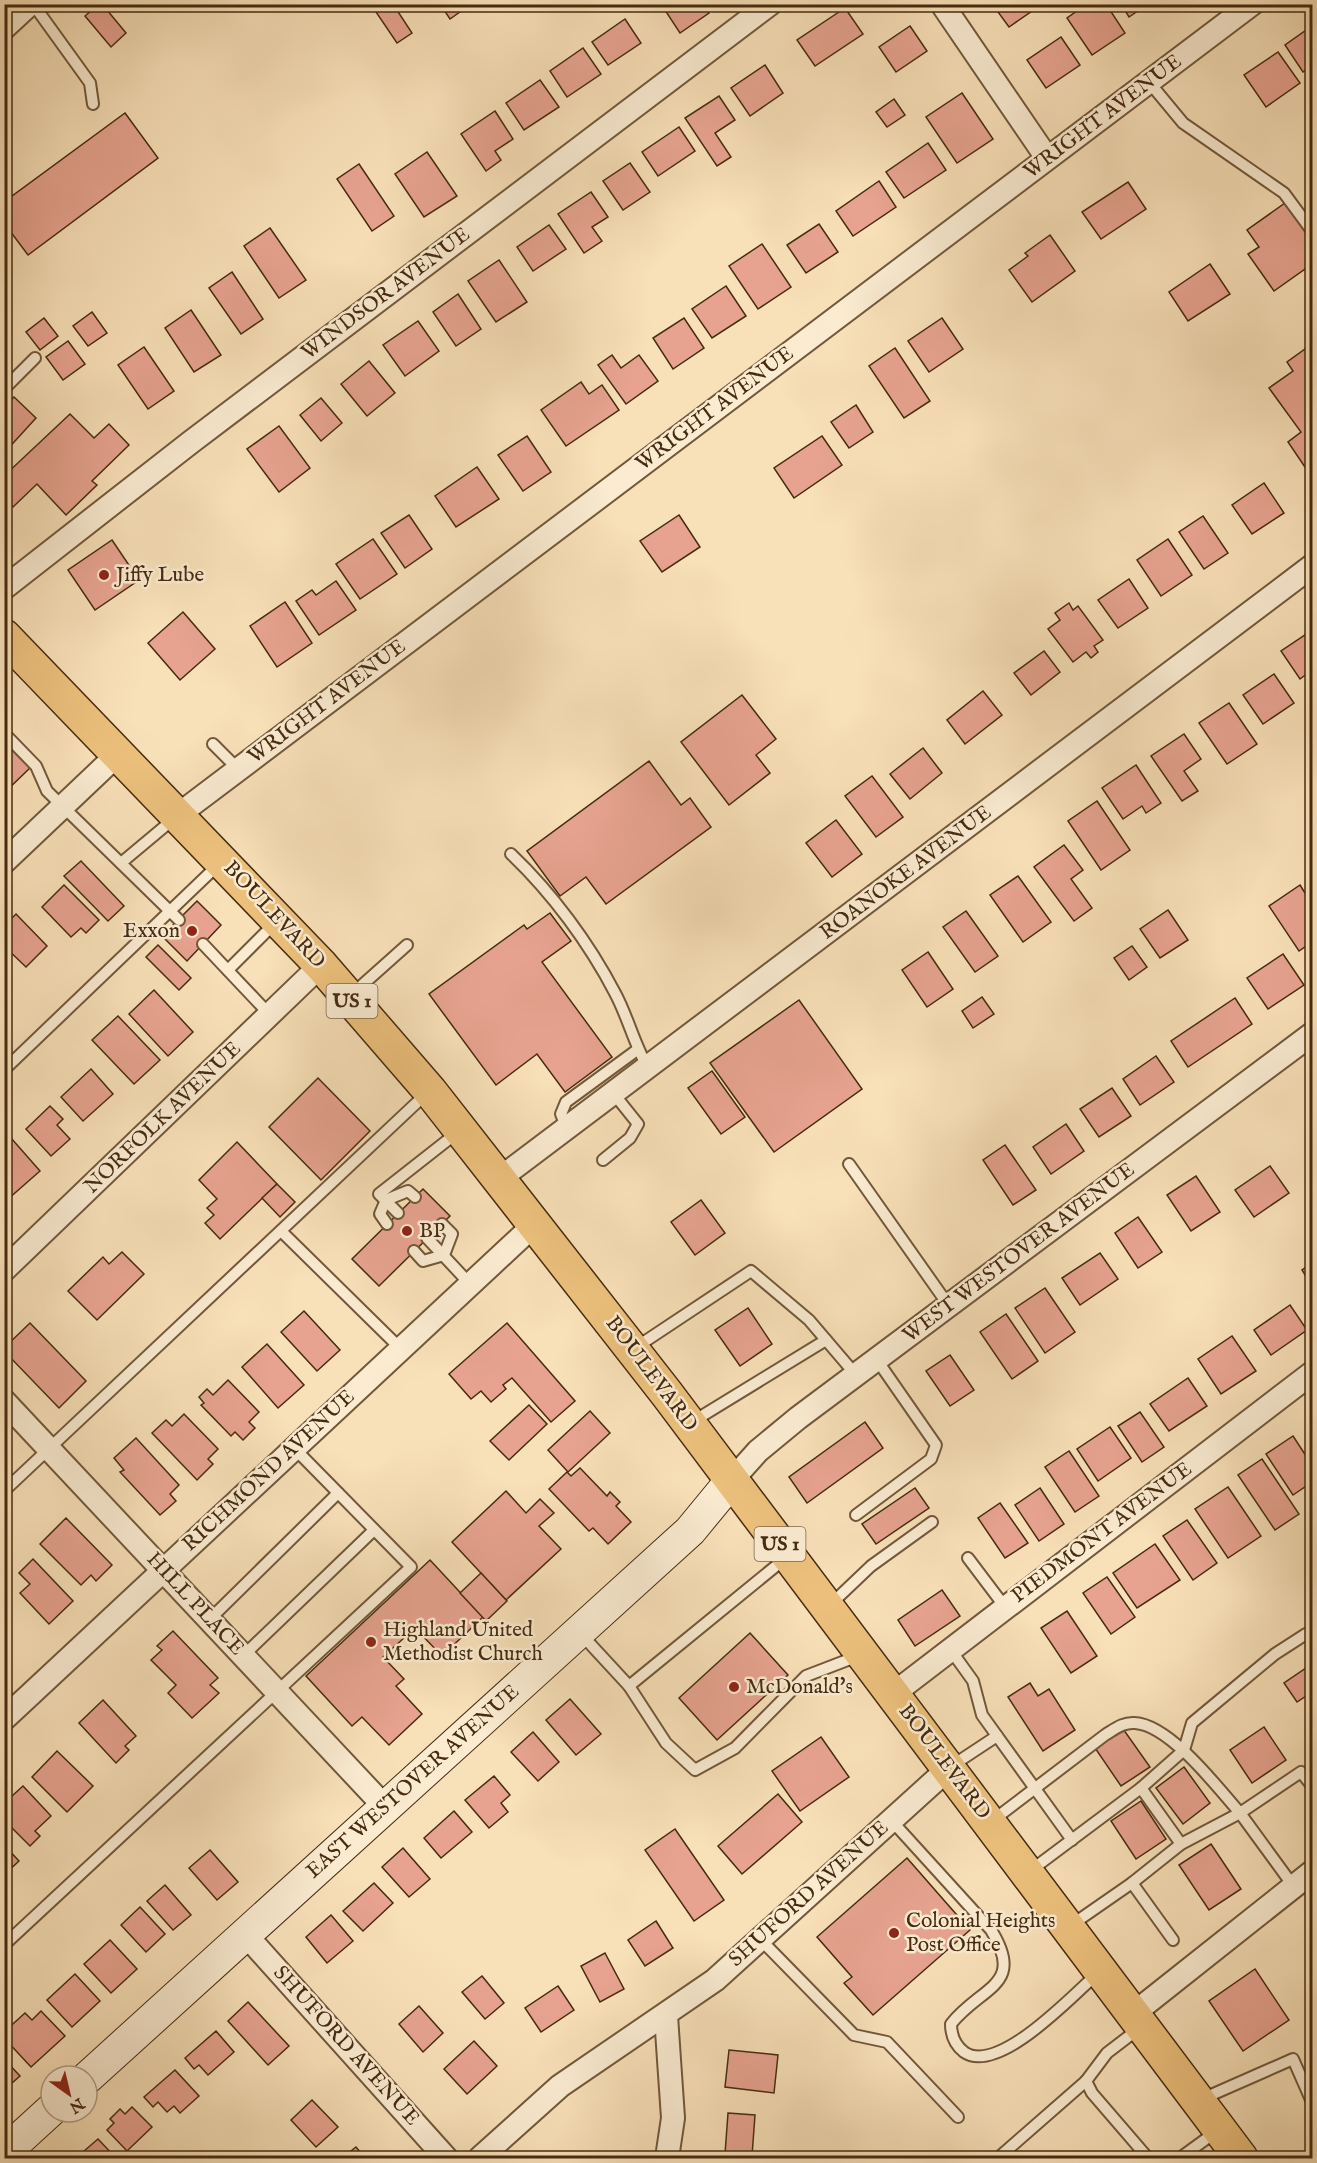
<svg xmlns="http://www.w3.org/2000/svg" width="1317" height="2163" font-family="'IM FELL English',serif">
<rect width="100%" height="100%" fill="#f8e0b8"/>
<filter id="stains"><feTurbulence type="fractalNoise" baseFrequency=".00333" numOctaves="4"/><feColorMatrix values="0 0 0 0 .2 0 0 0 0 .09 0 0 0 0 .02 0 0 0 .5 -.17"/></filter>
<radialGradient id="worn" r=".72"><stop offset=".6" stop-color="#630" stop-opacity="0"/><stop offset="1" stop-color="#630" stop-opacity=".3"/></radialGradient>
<!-- building -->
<g fill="#e7a390" stroke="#462b10" stroke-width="1.5">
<path d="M99 4H102L126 33 111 47 85 16Z"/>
<path d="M388 4H393L412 33 397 43 376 12Z"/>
<path d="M440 4H471L450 19Z"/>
<path d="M661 4H703L709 13 680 33Z"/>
<path d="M1008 4H1027L1032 11 1009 27 998 12Z"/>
<path d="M1087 4H1106L1125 33 1092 55 1067 18Z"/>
<path d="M1121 4H1148L1129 17Z"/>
<path d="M845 8 863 34 815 66 797 40Z"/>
<path d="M625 19 641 43 608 65 592 42Z"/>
<path d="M910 26 927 51 896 72 879 47Z"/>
<path d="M1312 26V66L1303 72 1285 45Z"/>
<path d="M1061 37 1080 65 1046 88 1027 60Z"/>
<path d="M583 48 601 74 567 97 550 71Z"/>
<path d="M1278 52 1300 83 1266 107 1244 75Z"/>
<path d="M765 65 783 93 750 116 731 88Z"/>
<path d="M540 80 559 107 524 130 506 103Z"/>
<path d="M962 93 993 139 957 163 926 117Z"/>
<path d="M719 96 735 120 715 133 731 157 717 166 685 118Z"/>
<path d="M894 99 905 115 887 127 876 112Z"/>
<path d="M495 111 513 139 495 151 501 160 486 171 461 134Z"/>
<path d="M125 113 158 158 28 255 4 223V202Z"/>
<path d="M679 127 695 151 658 176 642 152Z"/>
<path d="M928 143 946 170 904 198 886 172Z"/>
<path d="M427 152 457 196 424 217 395 174Z"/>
<path d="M630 163 650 192 623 210 603 181Z"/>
<path d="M359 164 394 216 372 231 337 179Z"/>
<path d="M879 181 896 207 853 236 836 211Z"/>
<path d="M1128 182 1146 209 1101 239 1082 212Z"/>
<path d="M591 192 608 217 592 227 602 241 584 253 558 214Z"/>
<path d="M1285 203 1312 241V264L1274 291 1248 254 1259 247 1247 230Z"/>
<path d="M819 224 838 252 806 273 787 245Z"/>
<path d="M549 225 566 249 533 271 517 247Z"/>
<path d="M270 228 306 280 279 298 244 246Z"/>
<path d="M1050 235 1075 271 1032 302 1009 270 1028 256 1025 253Z"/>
<path d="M762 244 791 287 758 309 729 266Z"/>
<path d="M499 260 527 302 496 322 468 281Z"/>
<path d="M1210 264 1230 294 1188 321 1169 292Z"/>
<path d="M232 272 263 319 241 334 209 288Z"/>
<path d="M726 286 746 316 712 338 692 309Z"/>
<path d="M458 294 481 329 456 346 433 312Z"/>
<path d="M191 310 221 355 194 372 165 328Z"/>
<path d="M92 312 107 333 88 346 73 326Z"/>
<path d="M44 318 58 336 40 350 26 332Z"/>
<path d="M684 318 704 348 673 369 653 338Z"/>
<path d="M942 318 963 349 929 372 908 341Z"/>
<path d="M418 321 439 351 405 376 383 345Z"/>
<path d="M68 341 85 364 63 380 46 357Z"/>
<path d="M1312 344V470L1309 473 1288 442 1301 432 1269 388 1293 371 1287 362Z"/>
<path d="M144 347 174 391 148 409 118 365Z"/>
<path d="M895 348 930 401 904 418 869 366Z"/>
<path d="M612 355 621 368 639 355 658 381 626 404 598 365Z"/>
<path d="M369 361 395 393 367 416 341 384Z"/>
<path d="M581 382 589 394 602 385 619 410 566 446 541 410Z"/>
<path d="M14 397 36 418 4 453V407Z"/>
<path d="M321 398 342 423 321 441 300 415Z"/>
<path d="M856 405 873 432 849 448 831 422Z"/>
<path d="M70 414 94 438 109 424 129 445 92 481 97 485 66 515 37 484 13 507 4 498V476Z"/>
<path d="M279 426 310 468 279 492 247 449Z"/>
<path d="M527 436 551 472 523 491 498 455Z"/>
<path d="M822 436 842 465 794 498 774 468Z"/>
<path d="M477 467 499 499 456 527 435 496Z"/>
<path d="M1264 483 1284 513 1252 534 1232 505Z"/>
<path d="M409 515 432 549 405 568 381 533Z"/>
<path d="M679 515 700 547 662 572 640 541Z"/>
<path d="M1203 516 1228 553 1204 569 1179 532Z"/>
<path d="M373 539 397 574 360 599 336 564Z"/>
<path d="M1168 539 1192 575 1161 596 1137 560Z"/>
<path d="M112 540 139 580 95 610 68 570Z"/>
<path d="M1129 579 1148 608 1118 628 1098 600Z"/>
<path d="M336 581 356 610 319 635 296 601 312 590 316 595Z"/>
<path d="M285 602 312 643 277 667 250 626Z"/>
<path d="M1069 603 1073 610 1078 606 1103 640 1094 646 1098 652 1091 658 1086 652 1073 662 1048 629 1060 620 1055 613Z"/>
<path d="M183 612 215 649 180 680 148 643Z"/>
<path d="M1311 631 1312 670 1300 679 1281 651Z"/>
<path d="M1044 651 1060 672 1031 695 1014 673Z"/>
<path d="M1274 674 1294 703 1263 724 1243 695Z"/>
<path d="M983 691 1002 715 965 744 947 720Z"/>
<path d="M742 695 776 739 756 755 770 773 729 805 681 742Z"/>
<path d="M1229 703 1257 744 1227 764 1199 723Z"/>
<path d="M1184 734 1201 759 1184 771 1198 791 1182 801 1151 756Z"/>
<path d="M7 742 31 767 4 793V745Z"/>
<path d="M923 748 942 773 910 799 890 774Z"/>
<path d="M649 761 681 805 690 798 711 827 606 904 586 877 560 896 527 851Z"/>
<path d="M1136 765 1161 803 1146 813 1142 806 1123 819 1102 788Z"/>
<path d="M872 776 903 817 876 837 845 796Z"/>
<path d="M1097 801 1130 850 1101 870 1068 821Z"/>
<path d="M836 820 862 854 832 877 806 843Z"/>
<path d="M1064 845 1083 870 1071 879 1092 908 1074 921 1034 867Z"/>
<path d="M81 861 124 906 108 921 64 876Z"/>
<path d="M1018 876 1051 922 1023 942 990 895Z"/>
<path d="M64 885 99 920 86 933 81 928 71 937 42 907Z"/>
<path d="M1300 885 1312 904V942L1299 951 1269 906Z"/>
<path d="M197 901 221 925 187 961 162 936Z"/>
<path d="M1168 910 1188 940 1160 958 1140 929Z"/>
<path d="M966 911 998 956 975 972 943 927Z"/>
<path d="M550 913 571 941 542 962 612 1057 565 1092 537 1054 496 1085 429 994 524 925 527 929Z"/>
<path d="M16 914 47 946 26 967 4 946V926Z"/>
<path d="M158 945 191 978 179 990 146 957Z"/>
<path d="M1132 946 1147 967 1129 980 1114 958Z"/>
<path d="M928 952 953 989 927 1007 902 970Z"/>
<path d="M1283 954 1304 985 1268 1009 1247 978Z"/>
<path d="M154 990 193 1032 168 1056 129 1014Z"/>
<path d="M982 997 994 1014 973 1028 962 1011Z"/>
<path d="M1235 998 1252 1024 1188 1067 1171 1041Z"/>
<path d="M799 1000 862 1089 774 1152 710 1063Z"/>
<path d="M118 1016 160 1060 134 1084 92 1040Z"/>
<path d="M1156 1056 1174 1082 1140 1105 1123 1079Z"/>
<path d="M91 1069 113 1094 83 1121 61 1097Z"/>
<path d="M712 1071 745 1117 721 1134 688 1088Z"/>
<path d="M318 1078 370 1131 321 1180 269 1127Z"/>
<path d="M1112 1088 1131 1116 1099 1137 1080 1109Z"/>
<path d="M50 1106 63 1119 57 1125 70 1139 51 1156 26 1129Z"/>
<path d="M1066 1124 1084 1151 1051 1174 1033 1147Z"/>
<path d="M11 1138 40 1171 8 1199 4 1196V1144Z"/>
<path d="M237 1142 277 1184 220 1239 205 1223 214 1215 207 1208 217 1199 199 1180Z"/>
<path d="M1005 1145 1036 1190 1013 1205 983 1160Z"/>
<path d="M1270 1166 1289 1193 1254 1217 1235 1190Z"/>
<path d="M1196 1176 1220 1212 1191 1231 1167 1195Z"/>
<path d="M277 1184 295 1202 280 1217 262 1198Z"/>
<path d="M423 1189 450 1216 379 1286 352 1259Z"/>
<path d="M701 1200 725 1233 695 1255 671 1222Z"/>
<path d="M1138 1217 1162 1252 1138 1268 1115 1233Z"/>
<path d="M122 1252 144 1274 97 1320 68 1291 103 1257 109 1264Z"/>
<path d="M1100 1253 1118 1279 1080 1305 1062 1278Z"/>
<path d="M1312 1263V1286L1302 1270Z"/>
<path d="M1045 1288 1075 1332 1045 1353 1015 1308Z"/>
<path d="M1290 1305 1307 1330 1271 1355 1254 1330Z"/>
<path d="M748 1308 772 1344 740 1366 715 1330Z"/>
<path d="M304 1311 340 1350 317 1371 281 1332Z"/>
<path d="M1006 1314 1038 1361 1012 1379 980 1332Z"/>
<path d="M30 1323 86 1381 59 1408 4 1351V1348Z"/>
<path d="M507 1323 575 1401 551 1422 512 1378 503 1385 506 1389 491 1402 481 1391 471 1399 449 1374Z"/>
<path d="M1232 1336 1256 1371 1221 1394 1198 1359Z"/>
<path d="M267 1344 304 1385 278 1408 242 1367Z"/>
<path d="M950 1355 974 1390 950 1406 926 1371Z"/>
<path d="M1188 1378 1207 1406 1169 1431 1150 1404Z"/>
<path d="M228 1380 259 1412 249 1422 255 1428 243 1440 235 1432 231 1436 201 1405 204 1403 199 1397 207 1389 213 1395Z"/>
<path d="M529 1405 547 1424 509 1460 490 1441Z"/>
<path d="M590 1411 610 1433 568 1472 548 1450Z"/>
<path d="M1140 1412 1164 1447 1142 1462 1118 1426Z"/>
<path d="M184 1414 218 1449 208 1459 213 1464 197 1480 152 1433 166 1420 172 1426Z"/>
<path d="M865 1422 883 1448 807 1503 789 1477Z"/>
<path d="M1110 1427 1131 1458 1098 1481 1077 1449Z"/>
<path d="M1293 1436 1312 1465V1482L1293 1495 1266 1454Z"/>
<path d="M136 1438 179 1485 170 1494 176 1501 160 1515 120 1472 124 1470 114 1458Z"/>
<path d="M1069 1451 1099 1496 1075 1512 1045 1467Z"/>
<path d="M1262 1459 1299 1514 1275 1530 1238 1475Z"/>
<path d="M580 1468 607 1496 610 1492 620 1502 616 1506 631 1522 608 1544 593 1528 589 1531 549 1489 567 1472 571 1476Z"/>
<path d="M1228 1487 1261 1536 1228 1558 1195 1509Z"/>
<path d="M915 1488 929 1508 876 1544 862 1524Z"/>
<path d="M1040 1488 1064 1524 1039 1541 1015 1505Z"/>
<path d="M506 1491 526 1513 540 1499 554 1513 539 1526 561 1549 506 1600 452 1542Z"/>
<path d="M1000 1503 1028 1543 1005 1558 978 1518Z"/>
<path d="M66 1518 112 1565 96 1581 91 1575 81 1585 40 1544Z"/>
<path d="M1187 1520 1217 1563 1193 1580 1163 1536Z"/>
<path d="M1155 1544 1180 1580 1137 1608 1113 1573Z"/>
<path d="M33 1559 73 1601 49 1624 20 1593 30 1584 19 1573Z"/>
<path d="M430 1560 483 1617 442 1656 415 1628 383 1657 404 1679 396 1686 422 1714 389 1745 362 1717 352 1726 306 1676Z"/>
<path d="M481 1573 507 1601 486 1621 460 1593Z"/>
<path d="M1107 1577 1135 1617 1111 1634 1083 1593Z"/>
<path d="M942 1590 960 1616 915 1646 898 1620Z"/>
<path d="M1067 1611 1097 1656 1071 1673 1041 1628Z"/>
<path d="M173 1631 218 1678 210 1685 219 1693 192 1718 168 1693 176 1685 151 1660 162 1650 157 1646Z"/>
<path d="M750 1633 788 1675 717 1740 679 1698Z"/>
<path d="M1312 1664V1692L1297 1702 1284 1683Z"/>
<path d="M1030 1683 1038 1696 1049 1689 1075 1730 1043 1751 1008 1697Z"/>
<path d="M570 1699 601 1734 576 1755 546 1720Z"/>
<path d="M103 1700 136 1736 125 1746 129 1750 116 1763 79 1723Z"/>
<path d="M1121 1726 1150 1767 1121 1786 1093 1745Z"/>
<path d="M1264 1727 1286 1760 1252 1783 1230 1750Z"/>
<path d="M533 1732 559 1762 538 1781 511 1752Z"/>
<path d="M821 1737 849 1777 800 1811 772 1771Z"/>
<path d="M57 1751 93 1786 67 1812 32 1777Z"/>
<path d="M1184 1767 1210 1803 1183 1824 1156 1788Z"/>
<path d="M494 1776 510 1795 501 1803 508 1812 489 1828 465 1800Z"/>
<path d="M23 1786 51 1816 35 1831 40 1836 30 1846 4 1820V1792L6 1790 12 1796Z"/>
<path d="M778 1794 802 1822 742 1874 718 1846Z"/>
<path d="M1141 1801 1166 1839 1136 1859 1111 1821Z"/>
<path d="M454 1811 472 1832 441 1858 424 1838Z"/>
<path d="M675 1829 724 1900 694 1921 645 1850Z"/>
<path d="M1211 1844 1241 1889 1209 1910 1179 1865Z"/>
<path d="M4 1845 19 1861 4 1875Z"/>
<path d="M403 1848 430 1879 409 1897 382 1867Z"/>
<path d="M210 1850 238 1882 217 1900 189 1868Z"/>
<path d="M907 1858 970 1930 873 2015 844 1983 852 1977 817 1937Z"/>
<path d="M374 1883 393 1903 363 1931 343 1911Z"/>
<path d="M165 1885 191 1915 173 1930 147 1901Z"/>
<path d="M140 1907 165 1934 146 1952 121 1925Z"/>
<path d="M331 1915 353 1941 327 1963 306 1937Z"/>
<path d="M656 1921 673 1948 645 1966 628 1940Z"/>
<path d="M110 1940 137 1969 111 1993 84 1964Z"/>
<path d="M605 1953 624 1989 600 2002 581 1966Z"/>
<path d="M1255 1969 1289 2020 1243 2051 1209 2001Z"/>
<path d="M75 1974 100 2001 72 2027 47 2000Z"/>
<path d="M482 1976 504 2003 485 2019 462 1992Z"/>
<path d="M558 1986 574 2010 541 2032 525 2008Z"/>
<path d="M248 2002 289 2046 268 2065 228 2021Z"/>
<path d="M419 2006 443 2033 423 2052 399 2024Z"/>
<path d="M41 2011 65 2036 31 2067 4 2038V2032L25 2013 32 2020Z"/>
<path d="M216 2031 234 2052 208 2075 199 2065 194 2069 185 2058Z"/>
<path d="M474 2041 497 2066 467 2094 444 2069Z"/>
<path d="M729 2050 778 2055 774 2093 725 2087Z"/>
<path d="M4 2059 20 2076 4 2090Z"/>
<path d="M175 2070 199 2096 180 2113 174 2106 167 2112 158 2102 153 2107 144 2097Z"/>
<path d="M312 2100 338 2127 316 2147 291 2120Z"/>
<path d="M132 2107 152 2127 127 2151 107 2130 114 2123 110 2119 120 2109 125 2114Z"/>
<path d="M728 2113 755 2115 752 2156 725 2154Z"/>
<path d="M98 2139 116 2158H76Z"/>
<path d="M356 2147 365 2158H342Z"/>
</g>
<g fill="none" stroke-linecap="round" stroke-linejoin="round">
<defs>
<g id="service">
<path d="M33 4 90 83 93 104"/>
<path d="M1149 82 1183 123 1284 193 1312 231"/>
<path d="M4 389 35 358"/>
<path d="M4 733 36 766 47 791 179 920"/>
<path d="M213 744 238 769"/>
<path d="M511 854C552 893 589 943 615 993 628 1017 634 1044 648 1068"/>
<path d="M121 863 176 817"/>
<path d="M203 944 270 1015"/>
<path d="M228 970 276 922"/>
<path d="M351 995 407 945"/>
<path d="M4 1070 218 865"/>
<path d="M567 1129 561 1114 566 1102 637 1050"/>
<path d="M603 1160 630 1138 638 1124 614 1094"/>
<path d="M849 1164 949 1306"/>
<path d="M398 1213 379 1194 458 1132"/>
<path d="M387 1224 380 1214 386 1200 408 1191 415 1197"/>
<path d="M281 1231 400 1348"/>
<path d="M427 1238 470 1284"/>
<path d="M414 1251 423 1261 444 1255 452 1234 442 1224"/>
<path d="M635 1348 751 1271 809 1320 856 1375"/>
<path d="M692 1422 826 1340"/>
<path d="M4 1491 427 1093"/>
<path d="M856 1515 931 1459 936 1445 877 1360"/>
<path d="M968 1558 1005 1607"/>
<path d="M830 1605 871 1566 932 1522"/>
<path d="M210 1619 338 1493"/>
<path d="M581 1634 629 1686 666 1743 695 1770 735 1748 806 1676 858 1656"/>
<path d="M950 1649 973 1681 982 1715 1072 1840"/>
<path d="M244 1655 374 1530"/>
<path d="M629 1686 787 1557"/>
<path d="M950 1767 997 1736"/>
<path d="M1141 1788 1181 1844"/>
<path d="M891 1820 991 1930C1026 1986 981 1986 951 2024 951 2035 955 2045 964 2052 998 2076 1073 1995 1098 1973"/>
<path d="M992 1821 1105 1735C1115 1729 1123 1722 1135 1723 1170 1725 1218 1788 1240 1813L1301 1772 1312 1786"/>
<path d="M1030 1871 1141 1788 1184 1750 1192 1723 1275 1654 1306 1634 1312 1636"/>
<path d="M1132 1883 1173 1940"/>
<path d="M1070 1926 1132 1883 1181 1844 1240 1813 1294 1887"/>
<path d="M760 1939 854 2035 887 2042 958 2117"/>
<path d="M4 1945 411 1567 294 1448"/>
<path d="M1141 2027 1107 2053 1086 2081 1092 2093 1148 2158"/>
<path d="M1202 2099 1293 2059 1312 2102"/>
<path d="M998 2158 1086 2081"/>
<path d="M1180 2158 1217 2131"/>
</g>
<g id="minor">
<path d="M942 4 1047 158"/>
<path d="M4 28 30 4"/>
<path d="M4 588 191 442 770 4"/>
<path d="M178 815 1252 4"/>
<path d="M4 862 118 754"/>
<path d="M499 1179 1312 566"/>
<path d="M4 1270 321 965"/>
<path d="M4 1401 385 1807"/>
<path d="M732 1480 758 1451 798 1418 1312 1034"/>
<path d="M893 1694 1312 1373"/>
<path d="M4 1719 535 1224"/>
<path d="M245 1934 446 2158"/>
<path d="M1133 2014 1312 1872"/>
<path d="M666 2016 673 2118 667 2158"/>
<path d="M480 2158 560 2086 715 1980 949 1768"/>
</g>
<g id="secondary">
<path d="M87 2078 690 1531 732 1480"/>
<path d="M4 2153 51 2110"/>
</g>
<path id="primary" d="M4 636 321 965 430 1091 667 1394 1241 2158"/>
</defs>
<!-- service casing -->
<use href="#service" stroke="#72583a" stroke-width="14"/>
<!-- minor casing -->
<use href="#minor" stroke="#72583a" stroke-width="26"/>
<!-- secondary casing -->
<use href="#secondary" stroke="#462b10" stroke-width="34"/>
<!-- primary casing -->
<use href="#primary" stroke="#462b10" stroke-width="36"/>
<!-- service -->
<use href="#service" stroke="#faebd1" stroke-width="10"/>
<!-- minor -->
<use href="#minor" stroke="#faebd1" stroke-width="22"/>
<!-- secondary -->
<use href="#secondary" stroke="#faebd1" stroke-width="32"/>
<!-- primary -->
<use href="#primary" stroke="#ecc07c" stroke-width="33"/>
</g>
<!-- markers -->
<g fill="#8f2418" stroke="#faebd1" stroke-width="2">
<circle cx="104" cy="575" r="6"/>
<circle cx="192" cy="931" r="6"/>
<circle cx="407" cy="1231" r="6"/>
<circle cx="371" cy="1642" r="6"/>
<circle cx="734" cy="1687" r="6"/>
<circle cx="894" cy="1933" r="6"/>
</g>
<g text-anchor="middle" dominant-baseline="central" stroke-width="5" stroke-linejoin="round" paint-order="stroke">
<!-- shield labels -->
<g fill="#faebd1" stroke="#7c654a" stroke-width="1.5">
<rect x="326.5" y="984" width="51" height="34" rx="4.5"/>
<rect x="754.5" y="1527" width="51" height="34" rx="4.5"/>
</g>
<g font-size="20" font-weight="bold" fill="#462b10">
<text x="352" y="1001">US 1</text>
<text x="780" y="1544">US 1</text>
</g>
<!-- street labels -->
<g font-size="21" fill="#462b10" stroke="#faebd1">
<text transform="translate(1103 117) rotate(-37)">WRIGHT AVENUE</text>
<text transform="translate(386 294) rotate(-37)">WINDSOR AVENUE</text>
<text transform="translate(715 409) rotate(-37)">WRIGHT AVENUE</text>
<text transform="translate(327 702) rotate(-37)">WRIGHT AVENUE</text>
<text transform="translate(906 873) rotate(-37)">ROANOKE AVENUE</text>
<text transform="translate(274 915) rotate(47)">BOULEVARD</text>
<text transform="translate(163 1118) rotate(-44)">NORFOLK AVENUE</text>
<text transform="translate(1019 1253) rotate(-37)">WEST WESTOVER AVENUE</text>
<text transform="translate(651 1374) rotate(53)">BOULEVARD</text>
<text transform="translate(269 1471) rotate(-43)">RICHMOND AVENUE</text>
<text transform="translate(1102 1533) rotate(-37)">PIEDMONT AVENUE</text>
<text transform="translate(195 1604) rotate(47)">HILL PLACE</text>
<text transform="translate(944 1762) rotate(53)">BOULEVARD</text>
<text transform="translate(413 1782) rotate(-42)">EAST WESTOVER AVENUE</text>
<text transform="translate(809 1894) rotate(-42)">SHUFORD AVENUE</text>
<text transform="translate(346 2046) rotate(48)">SHUFORD AVENUE</text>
</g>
<!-- poi labels -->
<g font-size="21" fill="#462b10" stroke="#faebd1" text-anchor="start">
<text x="116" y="575">Jiffy Lube</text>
<text x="180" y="931" text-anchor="end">Exxon</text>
<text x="419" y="1231">BP</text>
<text x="383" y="1630">Highland United<tspan x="383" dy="24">Methodist Church</tspan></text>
<text x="746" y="1687">McDonald's</text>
<text x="906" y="1921">Colonial Heights<tspan x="906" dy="24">Post Office</tspan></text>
</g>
</g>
<!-- margin -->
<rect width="1317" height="2163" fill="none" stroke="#f8e0b8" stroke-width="24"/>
<rect x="6" y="6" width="1305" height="2151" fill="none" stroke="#462b10" stroke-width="3"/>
<rect x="12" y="12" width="1293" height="2139" fill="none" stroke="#462b10" stroke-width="1.5"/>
<!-- north arrow -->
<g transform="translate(69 2094) rotate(146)"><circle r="28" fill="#faebd1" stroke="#b29e84" stroke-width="1.5"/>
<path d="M0-4.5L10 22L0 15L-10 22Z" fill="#8f2418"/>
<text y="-9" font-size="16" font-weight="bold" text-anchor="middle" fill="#462b10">N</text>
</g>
<rect width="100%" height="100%" filter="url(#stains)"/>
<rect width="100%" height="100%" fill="url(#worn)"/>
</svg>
